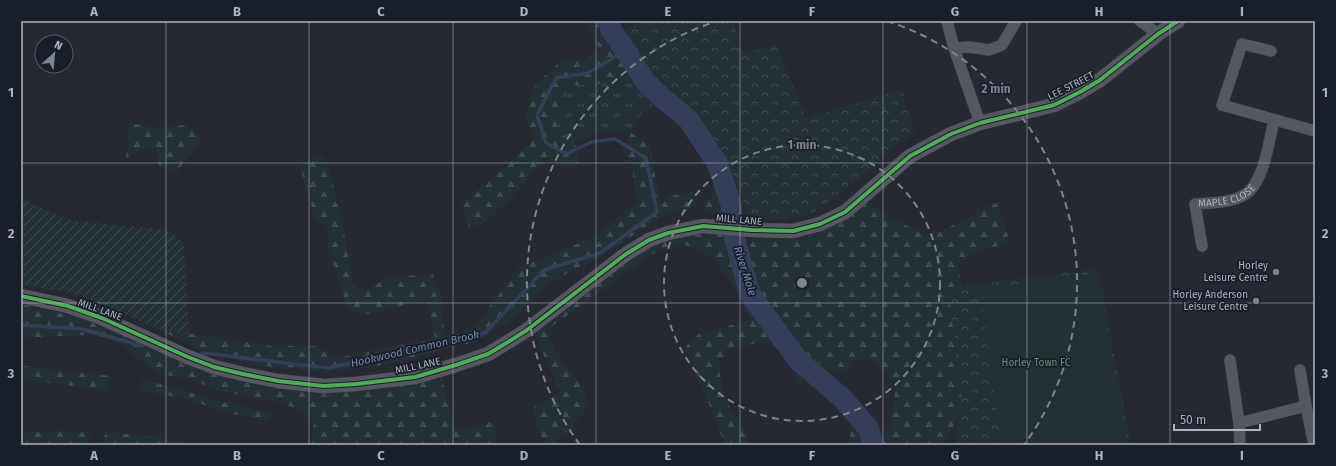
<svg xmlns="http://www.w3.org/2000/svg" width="1336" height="466" font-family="'Fira Sans',sans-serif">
<defs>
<pattern id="grass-tufts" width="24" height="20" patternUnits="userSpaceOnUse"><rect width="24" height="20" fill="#233136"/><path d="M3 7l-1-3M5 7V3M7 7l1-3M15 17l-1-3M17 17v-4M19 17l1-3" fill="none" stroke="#404c51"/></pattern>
<pattern id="forest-firs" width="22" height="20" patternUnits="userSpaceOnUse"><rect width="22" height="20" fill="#233136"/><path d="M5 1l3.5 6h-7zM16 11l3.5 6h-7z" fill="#404c51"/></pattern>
<pattern id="park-crowns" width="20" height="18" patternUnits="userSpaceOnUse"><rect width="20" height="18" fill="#233136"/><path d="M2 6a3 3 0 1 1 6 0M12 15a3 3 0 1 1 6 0" fill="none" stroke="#404c51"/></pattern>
<pattern id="garden-furrows" width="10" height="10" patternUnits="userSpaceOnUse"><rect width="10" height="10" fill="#233136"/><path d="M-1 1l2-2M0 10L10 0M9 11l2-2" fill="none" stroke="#404c51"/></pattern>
</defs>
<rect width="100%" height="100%" fill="#262931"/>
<!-- grass -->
<path fill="url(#grass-tufts)" d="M626 73 636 86 656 103 641 115 631 133C605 127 598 130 574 142L557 130 558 109 569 85 599 84Z"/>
<!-- forest -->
<g fill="url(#forest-firs)">
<path d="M584 21H598L614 47 626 73 599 84 569 86 558 109 557 130 574 142 580 162 567 167 546 158 511 198 481 225 469 227 462 205 508 164 534 138 525 114 535 85 560 62 587 58 601 52Z"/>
<path d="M130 123 157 128 185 125 203 137 176 173 159 165 157 150 140 149 126 158Z"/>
<path d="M631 133 650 145 655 176 662 203 670 196 693 192 696 208 683 210 665 215 594 260 549 283 507 323 475 342 383 365 327 372 257 365 202 350 155 328 270 346H314L336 358 435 338 432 320 427 300 362 315 348 310 328 248 327 226 315 219 300 167 317 154 326 160 340 209 353 285 362 293 389 277 433 274 442 296 444 336 460 334 480 319 519 268 598 235 636 203 632 164 623 151Z"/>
<path d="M714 173 721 187 726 214 705 212V200L712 199 714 188 711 174Z"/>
<path d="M867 201 888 216 930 237 998 202 1010 243 980 250 958 263 979 385 966 401 944 445H883L882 437 890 427 896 385 876 362 853 359 846 375 806 358 759 298 747 252 755 231 801 240 830 227Z"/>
<path d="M687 231 726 235 742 281 758 316 801 372 802 383 799 385 789 362 769 340 726 350 719 367 723 396 740 422 750 445H725L686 346 699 334 750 320 732 282 715 262 703 251 685 245 660 249 551 327 548 340 579 383 589 405 571 428 552 445H545L536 425 533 407 560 392 533 331 628 255Z"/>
<path d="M21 304C52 310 91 321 120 333 140 341 159 353 180 362 194 368 210 374 226 378 273 390 331 396 379 390 400 387 420 382 441 376L456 430 495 421 496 445H311L314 420 303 411 276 401 219 391 190 379 159 374 139 360 124 345 98 336 80 335 21 338Z"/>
<path d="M21 366 33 367 111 376 107 391 21 379Z"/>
<path d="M142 379 183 390 215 400 271 413 269 421 224 412 184 398 140 391Z"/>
<path d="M850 426 864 427 868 445H851Z"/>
<path d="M77 431 92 436 88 443 84 445H21V432Z"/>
<path d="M106 432 152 437 193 445H102Z"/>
</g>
<!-- park -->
<g fill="url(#park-crowns)">
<path d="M648 21H733L743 53 776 45 806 118 902 90 914 133 891 150 835 198 807 216 777 220 747 217 741 193 728 164 707 132 685 106 656 86 646 67 633 51 620 32Z"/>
<path d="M1098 269 1131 445H956L961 395 948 288Z"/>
</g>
<!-- garden -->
<path fill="url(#garden-furrows)" d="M21 198 52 213 74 221 158 229 172 233 183 243 185 259 189 334 155 328 126 315 89 299 63 291 21 285Z"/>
<!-- pitch -->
<path fill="#233136" d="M1097 273 1128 445H1002L980 290Z"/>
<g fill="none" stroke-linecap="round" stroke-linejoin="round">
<!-- stream -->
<g stroke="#343e59" stroke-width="3.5">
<path d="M21 325 82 329 142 346"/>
<path d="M202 353 329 368 485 333 544 270 600 253 657 212 646 158 615 139 592 142 566 154 546 143 537 115 556 78 588 73 625 51"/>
</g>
<!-- river -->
<path stroke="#343e59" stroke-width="21" d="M608 21 611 29 645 81 661 97 688 119 717 163 731 204 735 240 750 294 798 360 843 399 869 429 873 445"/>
<defs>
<g id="minor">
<path d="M947 21 954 48 980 123"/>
<path d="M1140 21 1158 34"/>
<path d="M954 48 969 47 989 50 1002 45 1016 21"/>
<path d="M1271 51 1242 44 1222 105 1315 131"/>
<path id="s1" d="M1202 246 1195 204C1210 203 1230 203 1244 195 1264 184 1269 141 1274 120"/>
<path d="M1230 360 1239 423 1240 445"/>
<path d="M1300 370 1306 406"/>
<path d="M1239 423 1306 406 1314 445"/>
</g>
<path id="tertiary" d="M21 296 68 306 102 318 188 357 214 367 243 374 278 381 324 386 356 384 415 377 456 365 488 354 508 342 527 330 626 254 649 240 668 233 703 226 752 230 793 231 820 224 845 212 910 156 951 134 980 123 1054 105 1080 92 1100 80 1158 34 1178 21"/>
</defs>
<!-- minor casing -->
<use href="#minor" stroke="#41444a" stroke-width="12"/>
<!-- tertiary casing -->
<use href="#tertiary" stroke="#41444a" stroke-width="15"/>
<!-- minor -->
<use href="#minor" stroke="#555860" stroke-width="11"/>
<!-- tertiary -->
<use href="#tertiary" stroke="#555860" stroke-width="14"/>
<defs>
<path id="cycleway" d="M21 296 68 306 102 318 188 357 214 367 243 374 278 381 324 386 356 384 415 377 456 365 488 354 508 342 527 330 626 254 649 240 668 233 703 226 752 230 793 231 820 224 845 212 910 156 951 134 980 123 1054 105 1080 92 1100 80 1158 34 1178 21"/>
</defs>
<!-- cycleway casing -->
<use href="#cycleway" stroke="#191e2b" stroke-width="6"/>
<!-- cycleway -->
<use href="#cycleway" stroke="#51ab58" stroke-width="4"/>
</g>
<!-- grid -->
<path fill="none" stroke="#aeb3c3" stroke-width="1" stroke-opacity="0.55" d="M166 21V445M309 21V445M453 21V445M596 21V445M740 21V445M883 21V445M1027 21V445M1170 21V445M21 163H1315M21 303H1315"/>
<!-- distance rings -->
<g fill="none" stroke="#7e8390" stroke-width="2" stroke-dasharray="7 5">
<circle cx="802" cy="283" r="138"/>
<path d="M580 445A275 275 0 0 1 717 21M887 21A275 275 0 0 1 1024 445"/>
</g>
<!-- markers -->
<g fill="#7e8390" stroke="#191e2b" stroke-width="1.5">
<circle cx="1276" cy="272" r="4"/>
<circle cx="1256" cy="301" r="4"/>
</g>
<g text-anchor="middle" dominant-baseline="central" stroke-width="3.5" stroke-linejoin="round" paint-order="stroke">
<!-- street labels -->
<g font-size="10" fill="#aeb3c3" stroke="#191e2b">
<text transform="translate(1071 86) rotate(-27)">LEE STREET</text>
<text stroke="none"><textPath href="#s1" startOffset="76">MAPLE CLOSE</textPath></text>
<text transform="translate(739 220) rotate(5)">MILL LANE</text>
<text transform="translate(100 310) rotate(20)">MILL LANE</text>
<text transform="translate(418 366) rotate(-12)">MILL LANE</text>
</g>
<!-- poi labels -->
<g font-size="10" fill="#aeb3c3" stroke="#191e2b" text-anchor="end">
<text x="1268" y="266">Horley<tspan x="1268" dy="12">Leisure Centre</tspan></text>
<text x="1248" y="295">Horley Anderson<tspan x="1248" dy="12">Leisure Centre</tspan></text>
</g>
<!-- park labels -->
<g font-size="10" fill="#679378" stroke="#191e2b">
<text x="1036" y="363">Horley Town FC</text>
</g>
<!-- water labels -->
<g font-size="11" font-style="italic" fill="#7786ab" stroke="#191e2b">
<text transform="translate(745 271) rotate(72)">River Mole</text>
<text transform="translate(415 349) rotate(-13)">Hookwood Common Brook</text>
</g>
</g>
<circle cx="802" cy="283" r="6" fill="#7e8390" stroke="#191e2b" stroke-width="2"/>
<g font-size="12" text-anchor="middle" font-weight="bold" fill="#7e8390" stroke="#191e2b" stroke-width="3.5" stroke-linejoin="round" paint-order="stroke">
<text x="996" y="93">2 min</text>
<text x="802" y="149">1 min</text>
</g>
<!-- border -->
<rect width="1336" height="466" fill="none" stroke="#191e2b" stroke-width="44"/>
<!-- north arrow -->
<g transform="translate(54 54) rotate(27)"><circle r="19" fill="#191e2b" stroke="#555a68"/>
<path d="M0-3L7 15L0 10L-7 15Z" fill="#7e8390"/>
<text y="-6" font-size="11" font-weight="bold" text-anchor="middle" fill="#aeb3c3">N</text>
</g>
<!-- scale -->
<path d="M1174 424v6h86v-6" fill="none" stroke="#aeb3c3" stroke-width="2"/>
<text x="1180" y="424" font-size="12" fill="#aeb3c3" stroke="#191e2b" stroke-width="3" paint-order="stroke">50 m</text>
<rect x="22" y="22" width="1292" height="422" fill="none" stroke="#aeb3c3" stroke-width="1.5"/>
<g font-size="13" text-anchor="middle" font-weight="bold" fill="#aeb3c3">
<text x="94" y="16">A</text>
<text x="237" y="16">B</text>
<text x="381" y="16">C</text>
<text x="524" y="16">D</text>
<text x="668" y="16">E</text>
<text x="812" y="16">F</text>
<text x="955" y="16">G</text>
<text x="1099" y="16">H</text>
<text x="1242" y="16">I</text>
<text x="11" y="97">1</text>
<text x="1325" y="97">1</text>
<text x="11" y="238">2</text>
<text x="1325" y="238">2</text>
<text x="11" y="378">3</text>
<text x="1325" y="378">3</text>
<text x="94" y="460">A</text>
<text x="237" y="460">B</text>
<text x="381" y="460">C</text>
<text x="524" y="460">D</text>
<text x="668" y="460">E</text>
<text x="812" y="460">F</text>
<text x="955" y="460">G</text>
<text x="1099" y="460">H</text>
<text x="1242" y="460">I</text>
</g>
</svg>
